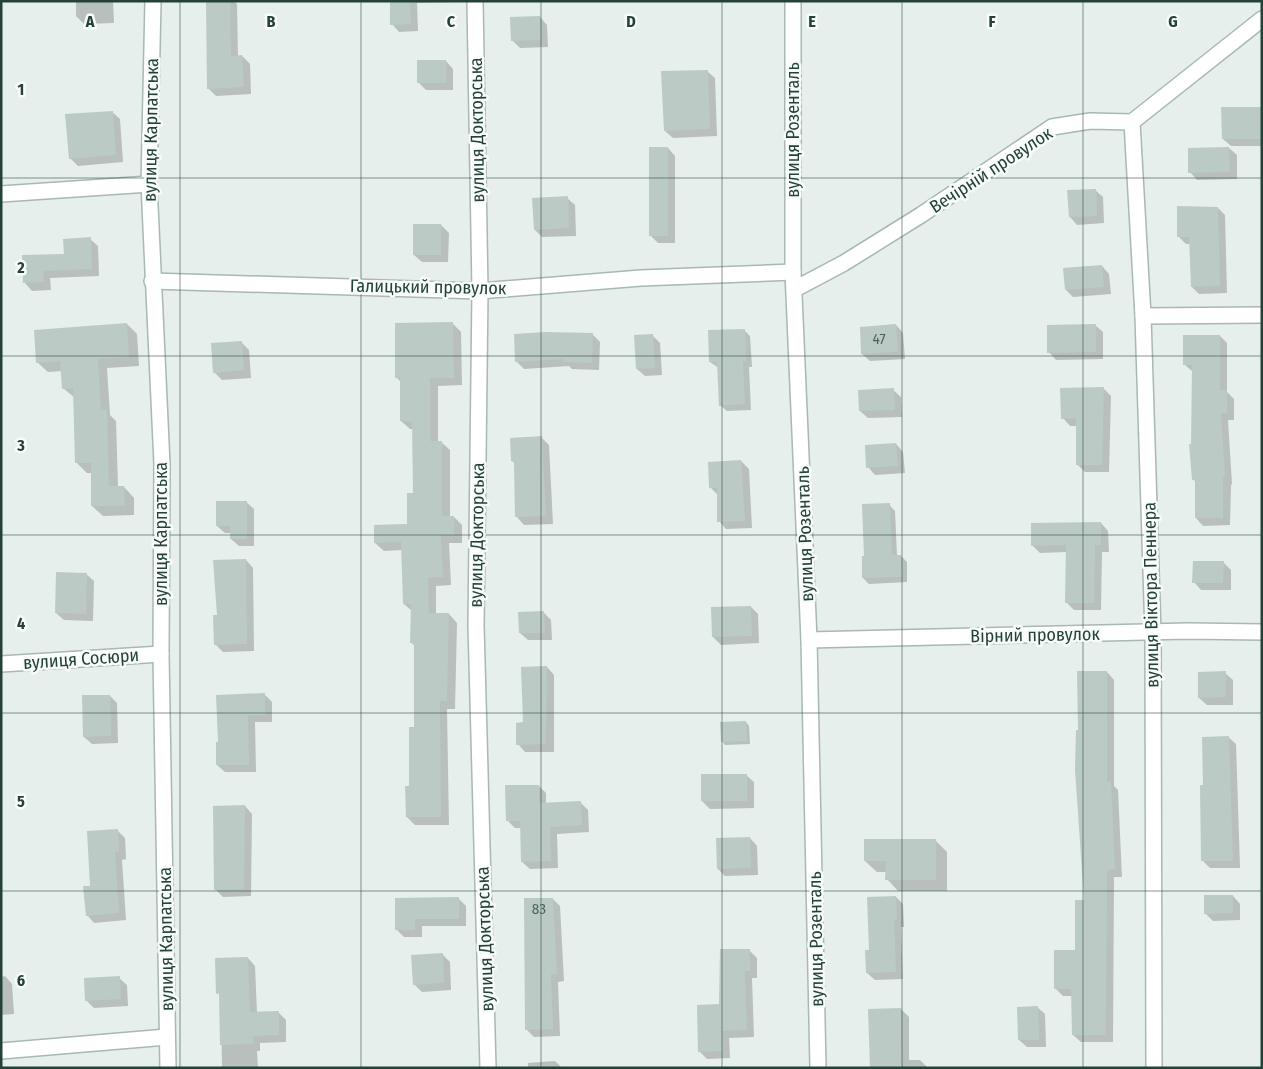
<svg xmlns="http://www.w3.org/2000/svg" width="1263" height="1069" font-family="'Fira Sans Condensed',sans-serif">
<rect width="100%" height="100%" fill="#e6efeb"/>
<!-- shadow -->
<g fill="#0003">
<path d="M76 1H113L114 23 84 24 76 16Z"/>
<path d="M207 1H234L237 4 238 57 242 56 250 64 251 94 216 96 208 88Z"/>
<path d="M391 1H455V2L417 3 418 31 399 32 392 24Z"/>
<path d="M540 17 547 25 548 47 520 48 512 40Z"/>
<path d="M446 61 453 69V90H426L418 82Z"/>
<path d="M707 71 715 78 717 136 673 138 665 131Z"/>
<path d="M1262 108V146H1231L1223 139Z"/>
<path d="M112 112 120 119 123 162 78 166 70 158Z"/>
<path d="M668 148 675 156V243H658L650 235Z"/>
<path d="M1229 148 1237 155V179L1197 180 1190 172Z"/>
<path d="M1095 190 1103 197 1104 223 1077 225 1070 217Z"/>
<path d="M567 198 575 205 576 236 542 237 535 230Z"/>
<path d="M1218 208 1225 215 1227 293 1199 294 1192 287 1191 244H1186L1178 236Z"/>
<path d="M441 225 449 233 448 262H422L414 255Z"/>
<path d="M90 239 98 246 99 276 50 278 51 290 32 291 25 283 24 257 65 255Z"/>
<path d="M1102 266 1109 274 1111 294 1073 297 1066 290Z"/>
<path d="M127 324 137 334 139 366 107 368 110 415 116 421 118 487H124L134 498V515L103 516 92 506V473H87L77 463 75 398 63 388 62 371 48 372 37 362Z"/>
<path d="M453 324 461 332 462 385 438 386V442H441L450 450V517H454L462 525V543H449L451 585 436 586V614H449L457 623 455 709H447L449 825H415L407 817 415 728V646L412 643V611L404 604 402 550 384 551 375 543 408 526 414 494V429H410L401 421 402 383 397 378Z"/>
<path d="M896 325 903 333 905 359 870 361 862 354Z"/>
<path d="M1095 325 1103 332V359L1056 360 1049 352Z"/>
<path d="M744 330 750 336 752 367H749L751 410 727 411 720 405 719 368 710 362Z"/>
<path d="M592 334 600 342 599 370 572 369 569 366 524 369 516 361Z"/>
<path d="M652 335 660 343 662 375 645 376 637 369Z"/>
<path d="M1220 336 1227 343V392L1234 399V420H1228L1232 484 1231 485 1230 525 1203 526 1196 518V482L1193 479V372L1184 364Z"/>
<path d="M241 342 249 350 251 378 222 380 214 372Z"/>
<path d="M1103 388 1111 396 1109 472H1085L1077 464 1078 426H1070L1063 418Z"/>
<path d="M893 390 901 397 902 417 868 418 860 411Z"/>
<path d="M542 438 549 445 553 524 524 525 517 517 516 464 512 461Z"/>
<path d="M896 444 903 452 905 473 875 475 868 467Z"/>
<path d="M741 461 749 469 752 528 726 529 719 521 718 495 711 488Z"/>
<path d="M246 502 254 509V546H239L231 539V533H225L217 526Z"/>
<path d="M889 505 895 511 897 556H901L907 562V582L869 584 863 578 866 557Z"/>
<path d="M1101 523 1108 531 1109 552H1102L1101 610H1074L1066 602 1067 552 1040 553 1032 545Z"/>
<path d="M246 560 253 568 254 651 223 652 215 644 218 616Z"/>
<path d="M1223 562 1231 570V590H1201L1194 582Z"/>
<path d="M86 574 94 581 93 621 64 620 56 613Z"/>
<path d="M751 607 758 614 759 643 721 645 713 637Z"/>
<path d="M543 612 551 620 552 640H528L520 633Z"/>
<path d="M547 667 554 675V752H525L518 744Z"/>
<path d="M1107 672 1114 680V786L1118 790 1122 877H1114L1113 1042H1081L1073 1035V996H1063L1055 988 1077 951 1086 901 1079 732Z"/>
<path d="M1225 673 1233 680V705H1207L1199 698Z"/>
<path d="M264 694 272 702V722H255L256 772H225L217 765V743Z"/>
<path d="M110 696 117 703 118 743 92 744 84 737Z"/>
<path d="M746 722 749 726 750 744 725 745 722 741Z"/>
<path d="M1228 737 1236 744 1240 868H1210L1203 861Z"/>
<path d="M746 775 754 782V808L710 809 702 801Z"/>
<path d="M539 786 546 793V804L581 803 588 810 589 832 557 834 558 868 530 869 522 862 521 828H515L507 820Z"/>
<path d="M245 806 252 814 251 896 223 897 215 889Z"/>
<path d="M118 831 125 838 126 859 122 860 126 920 94 923 87 915 91 887Z"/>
<path d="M750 838 757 846 758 875 725 876 718 869Z"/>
<path d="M935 840 947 852V891H898L887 879V872H877L865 861Z"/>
<path d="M1233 896 1240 904V920L1213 921 1205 913Z"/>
<path d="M896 897 903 904 904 927H901L903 979 875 980 867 973 870 952Z"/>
<path d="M397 899H459L466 906V926H422V937H404L397 930Z"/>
<path d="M553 899 560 906 564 981 558 982 560 1036 534 1037 526 1029Z"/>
<path d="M750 951 757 958V978H752L754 1037 729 1038 730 1058 707 1059 699 1051 720 1005Z"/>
<path d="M442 954 450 962 451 990 422 992 414 984Z"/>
<path d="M248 958 255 966 257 1013 278 1012 286 1020V1042L260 1043V1051H257L258 1068H222L221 996 218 993Z"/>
<path d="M5 976 12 984 14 1014 1 1015V977Z"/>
<path d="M119 978 127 985 128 1006 94 1008 86 1000Z"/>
<path d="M1037 1007 1045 1014 1046 1047H1027L1019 1040Z"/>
<path d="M901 1009 909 1017V1060H920L928 1068H871Z"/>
<path d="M555 1061 562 1068H528V1063Z"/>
</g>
<!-- building -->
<g fill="#bbcac4">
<path d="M206 1H230L231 56 242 55 244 87 207 89Z"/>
<path d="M390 1H410L411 24 390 25Z"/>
<path d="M540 16 541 40 511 41 510 17Z"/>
<rect x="417" y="60" width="29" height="23"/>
<path d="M708 70 710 129 664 131 661 71Z"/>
<path d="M1221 107H1262V139H1222Z"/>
<path d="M113 111 116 155 69 159 65 114Z"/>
<rect x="649" y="147" width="19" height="89"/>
<path d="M1229 147 1230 172 1188 173V148Z"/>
<path d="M1096 189 1097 216 1069 217 1067 190Z"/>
<path d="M568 196 569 228 534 230 532 198Z"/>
<path d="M1177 206 1218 207 1220 286 1191 287 1189 237H1177Z"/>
<rect x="413" y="224" width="28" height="31"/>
<path d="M91 237 92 269 43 271 44 282 23 283 22 255 64 254 63 239Z"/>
<path d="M1102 265 1104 287 1065 290 1063 268Z"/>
<path d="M453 322 454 378H430V441H442V516H454V535H441L443 577 428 578 429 613H449L447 701H440L441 817H406L405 786H409V727H414V643H410L411 604H403L401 542 374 543V525L407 524V493H413L412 422 400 421V378H395V323Z"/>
<path d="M127 323 129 357 98 359 101 410H107L109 486H124L125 506H91V463H75L73 388 62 389 60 361 36 363 34 330Z"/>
<path d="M896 324 898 352 861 354 860 327Z"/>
<path d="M1096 324V352L1047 353V325Z"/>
<path d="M745 329 746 361H743L745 404 719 406 717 362H709L708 330Z"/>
<path d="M545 332 593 333 592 363 563 362V359L515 362 514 334Z"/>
<path d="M653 334 655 368 636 369 634 335Z"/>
<path d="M1183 335H1220V390H1227V413H1221L1225 477H1223V518H1195V480H1192L1189 444H1191L1192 365H1183Z"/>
<path d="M242 341 244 370 213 373 211 343Z"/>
<path d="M1104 387 1102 465H1076V418L1061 419 1060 388Z"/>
<path d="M894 388 895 410 859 411 858 390Z"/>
<path d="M542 436 546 516 515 517 514 461H511L510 438Z"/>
<path d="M896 443 898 466 866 468 865 445Z"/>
<path d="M741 460 745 521 717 522V488H709L708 462Z"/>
<path d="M216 501H247V539H230V526H216Z"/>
<path d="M890 503 892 555H901L902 577 862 578V556H864L862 504Z"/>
<path d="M1101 522V545H1095L1094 603H1065L1066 545 1031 546V523Z"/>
<path d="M246 559 247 644 214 645 213 615H217L213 560Z"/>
<path d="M1193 561H1224L1223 583H1192Z"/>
<path d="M56 572 87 573 86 614 55 613Z"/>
<path d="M751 606 752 636 712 637 711 607Z"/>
<path d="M544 611 545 633H519L518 612Z"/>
<path d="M547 666 546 744 516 745V723L523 722 521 667Z"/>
<path d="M1077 671H1107V782L1111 781 1115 869 1107 870 1106 1035H1072L1071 989H1054V950H1075V900H1084L1075 770 1076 730H1078Z"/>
<path d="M1226 671V697L1198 698V672Z"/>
<path d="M265 693V715H248L249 765H216V742H218L216 695Z"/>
<path d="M82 695H110L111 736 83 737Z"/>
<path d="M746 721 747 741 721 742 720 722Z"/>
<path d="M1229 736 1233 861H1201L1200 785H1203L1202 737Z"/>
<rect x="701" y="774" width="46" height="27"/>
<path d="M505 785H539V803L581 801 582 825 550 827 551 861 521 862 520 821H506Z"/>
<path d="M245 805 244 889 214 890 213 806Z"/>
<path d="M118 829 119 852 115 853 119 913 86 916 83 886H90L87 831Z"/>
<path d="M750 837 751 868 717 869 716 838Z"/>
<path d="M864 839H936V880H885L886 861H864Z"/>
<path d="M1204 895H1233V913L1204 914Z"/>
<path d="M896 896 897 920H894L896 972 866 973 865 950H869L867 897Z"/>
<path d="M459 897V919H415V930H395V898Z"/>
<path d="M524 898H553L557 974H551L553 1029 525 1030Z"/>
<path d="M720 949H750V971H745L747 1030 722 1031 723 1051 698 1052 697 1005 719 1004Z"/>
<path d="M443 953 444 983 413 985 411 955Z"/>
<path d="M248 957 250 1012 279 1011V1035L253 1036V1044L220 1045 219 993 216 994 215 958Z"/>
<path d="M120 976 121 999 85 1001 84 978Z"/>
<path d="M1038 1006 1039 1040H1018L1017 1007Z"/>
<path d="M901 1008 902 1068H870L868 1009Z"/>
</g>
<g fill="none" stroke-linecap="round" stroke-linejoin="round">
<defs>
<g id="street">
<path d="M153 1 149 184 162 464 161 654 168 1068"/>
<path d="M475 1 480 291 476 625 488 1068"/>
<path d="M793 1V272L809 640 818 1068"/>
<path d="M1132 122 1143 316 1153 634 1154 1068"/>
<path d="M1 194 149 184"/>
<path d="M152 281 480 291 641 278 793 272"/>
<path d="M795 289 844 263 921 215 1052 127 1090 121 1132 122 1262 19"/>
<path d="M1143 316 1262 315"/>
<path d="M809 640 1188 631 1262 632"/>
<path d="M1 664 161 654"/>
<path d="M1 1051 167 1037"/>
</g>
</defs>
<!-- street casing -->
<use href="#street" stroke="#a8b8b2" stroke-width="18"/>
<!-- street -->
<use href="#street" stroke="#fff" stroke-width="15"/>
</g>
<!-- grid -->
<path fill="none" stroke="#24423a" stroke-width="1" stroke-opacity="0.55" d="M180 1V1068M361 1V1068M541 1V1068M722 1V1068M902 1V1068M1083 1V1068M1 178H1262M1 356H1262M1 535H1262M1 713H1262M1 891H1262"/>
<g text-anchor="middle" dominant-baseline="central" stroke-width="5" stroke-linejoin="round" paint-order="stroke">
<!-- number labels -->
<g font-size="15" fill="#4a645c">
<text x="879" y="339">47</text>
<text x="539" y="909">83</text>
</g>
<!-- street labels -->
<g font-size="18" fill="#24423a" stroke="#f7fbf9">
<text transform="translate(151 130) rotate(-89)">вулиця Карпатська</text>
<text transform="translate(477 130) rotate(-91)">вулиця Докторська</text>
<text transform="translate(793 130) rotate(-90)">вулиця Розенталь</text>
<text transform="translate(991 170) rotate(-33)">Вечірній провулок</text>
<text transform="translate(428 287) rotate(1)">Галицький провулок</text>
<text transform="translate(161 534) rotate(-90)">вулиця Карпатська</text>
<text transform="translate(805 534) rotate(-92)">вулиця Розенталь</text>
<text transform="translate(477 535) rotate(-89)">вулиця Докторська</text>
<text transform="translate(1151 595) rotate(-91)">вулиця Віктора Пеннера</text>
<text transform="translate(1035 635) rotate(-1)">Вірний провулок</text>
<text transform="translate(81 659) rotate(-4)">вулиця Сосюри</text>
<text transform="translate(166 939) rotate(-91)">вулиця Карпатська</text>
<text transform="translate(485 939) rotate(-92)">вулиця Докторська</text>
<text transform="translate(816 939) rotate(-91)">вулиця Розенталь</text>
</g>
</g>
<g font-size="16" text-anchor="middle" font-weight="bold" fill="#24423a" stroke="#f7fbf9" stroke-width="5" stroke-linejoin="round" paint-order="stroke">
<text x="90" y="27">A</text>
<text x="271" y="27">B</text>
<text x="451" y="27">C</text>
<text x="631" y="27">D</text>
<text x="812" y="27">E</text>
<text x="992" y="27">F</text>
<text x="1173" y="27">G</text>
<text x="21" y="95">1</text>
<text x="21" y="273">2</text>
<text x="21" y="451">3</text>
<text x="21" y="629">4</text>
<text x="21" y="807">5</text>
<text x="21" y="986">6</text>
</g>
<!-- border -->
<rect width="1263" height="1069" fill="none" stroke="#24423a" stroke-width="5"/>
</svg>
